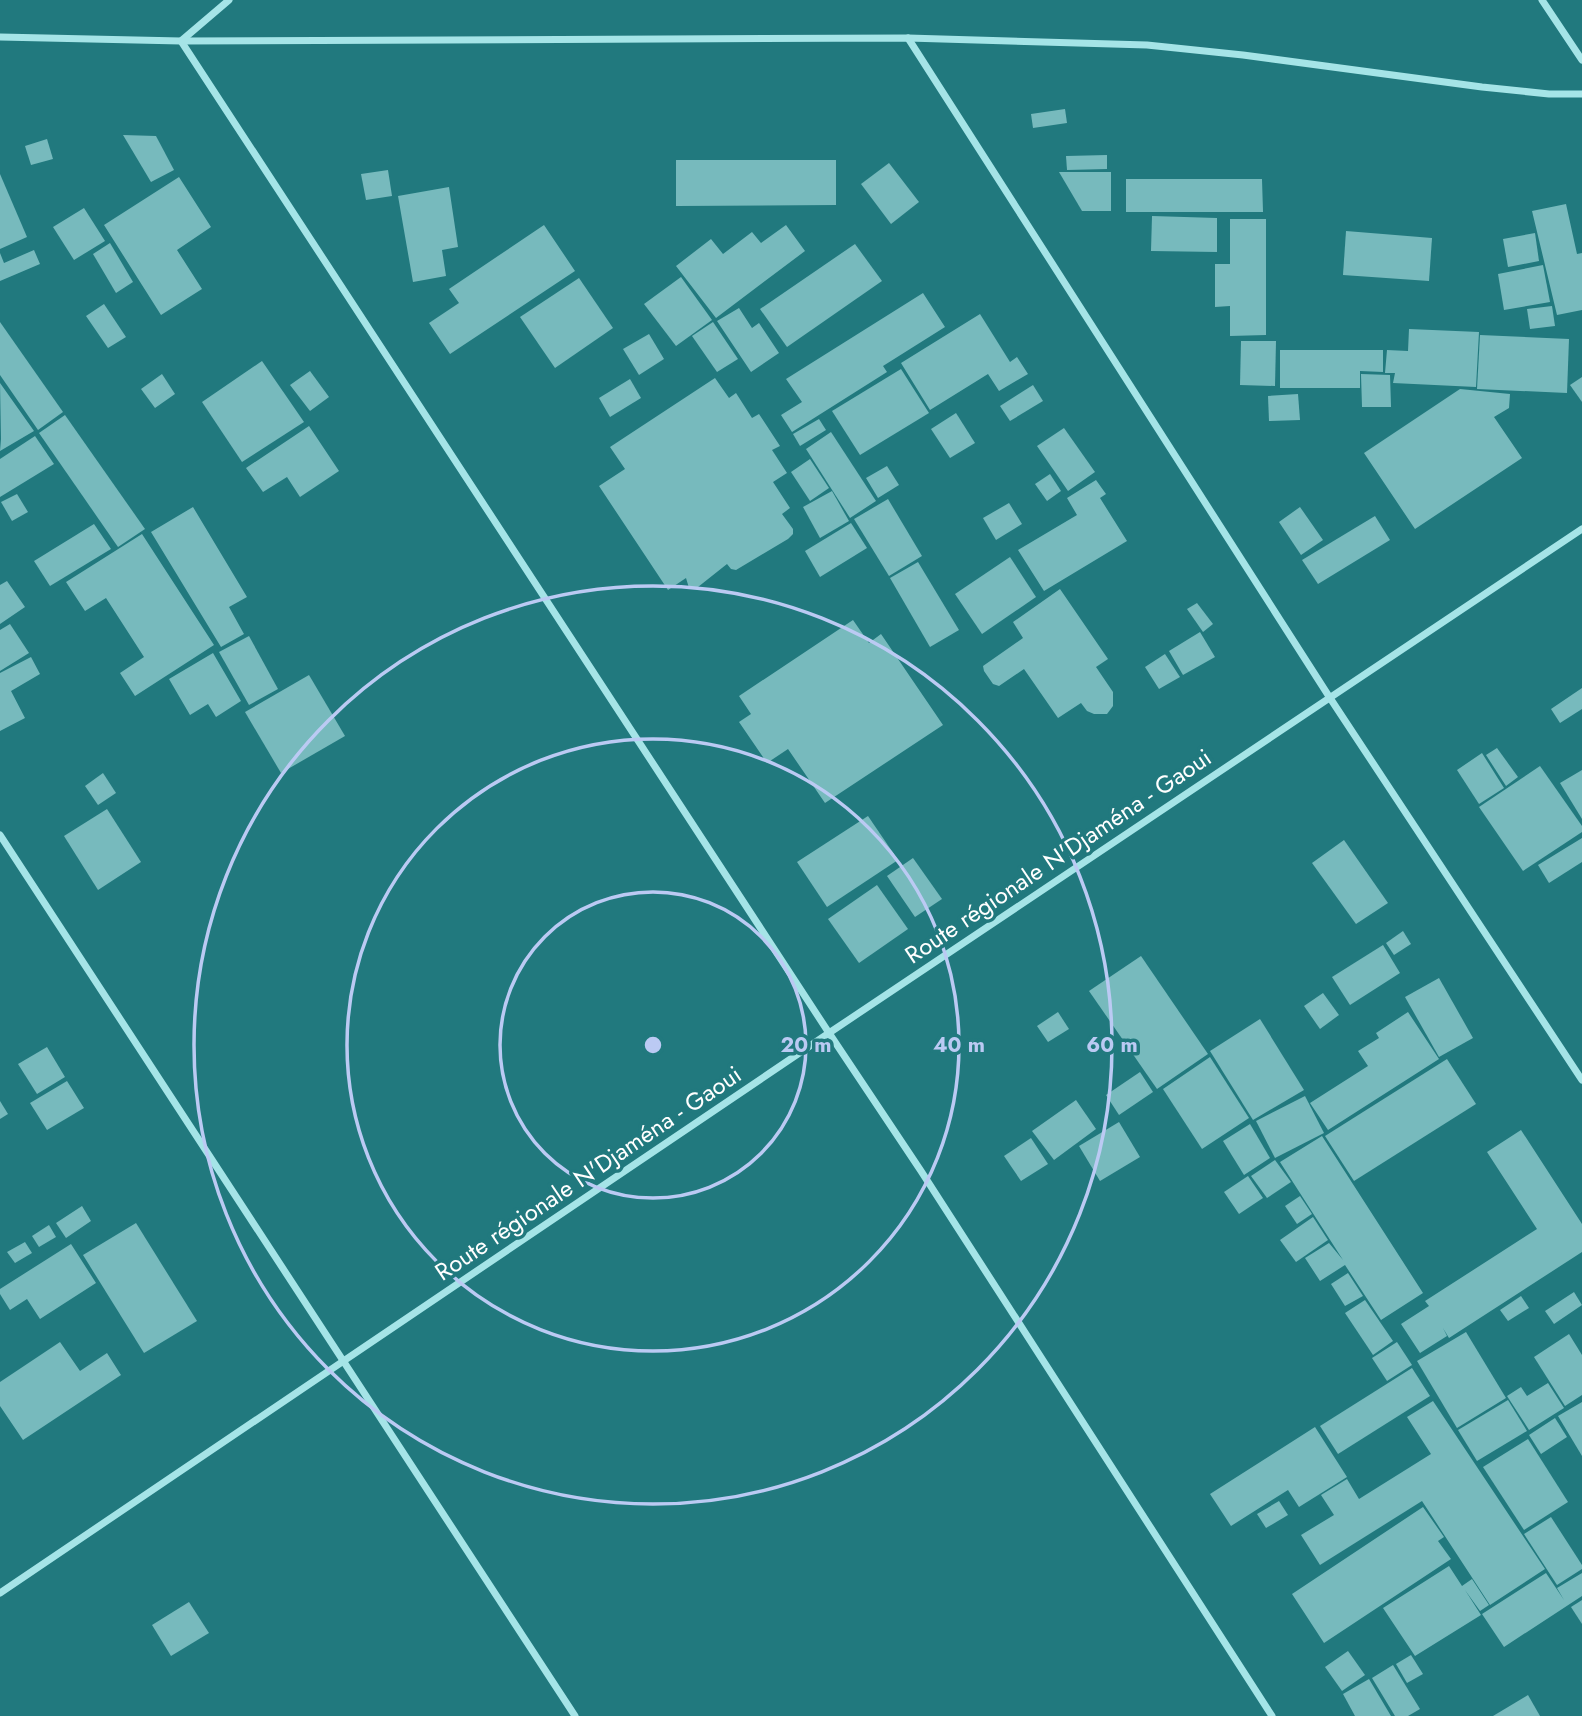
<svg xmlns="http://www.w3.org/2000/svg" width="1582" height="1716" font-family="Jost,sans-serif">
<rect width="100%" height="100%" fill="#21797e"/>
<!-- building -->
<g fill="#77babd">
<path d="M1065 109 1067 123 1033 128 1031 114Z"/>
<path d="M123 135 156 136 174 170 151 182Z"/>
<path d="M47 139 53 159 31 165 25 146Z"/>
<path d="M1107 155V169L1067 170 1066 156Z"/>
<path d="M676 160H836V205L676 206Z"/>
<path d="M889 163 919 202 891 224 861 184Z"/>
<path d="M388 170 392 196 366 200 361 174Z"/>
<path d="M1059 172H1111V211H1082Z"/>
<path d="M0 174 27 237 0 249Z"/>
<path d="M179 177 211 227 177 250 202 289 161 315 104 225Z"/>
<path d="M1126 179H1262L1263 212H1126Z"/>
<path d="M449 187 458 247 442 250 446 276 413 282 398 196Z"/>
<path d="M1566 204 1577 254 1582 253V310L1557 315 1532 211Z"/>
<path d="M84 208 105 241 74 260 53 227Z"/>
<path d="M1152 216 1217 218V252L1151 251Z"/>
<path d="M1230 219H1266V335L1230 336V306L1215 307V264H1230Z"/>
<path d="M544 225 575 271 450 354 429 323 459 303 449 289Z"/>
<path d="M786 225 805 251 716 318 676 266 711 239 723 254 752 232 761 243Z"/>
<path d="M1346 231 1432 238 1429 281 1343 275Z"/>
<path d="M1535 233 1539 261 1508 267 1503 239Z"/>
<path d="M110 243 133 282 116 293 93 254Z"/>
<path d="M855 244 882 281 787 347 760 309Z"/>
<path d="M34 250 40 264 0 281V253L4 263Z"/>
<path d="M1543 265 1550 302 1504 310 1498 274Z"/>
<path d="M681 277 712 320 676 346 644 304Z"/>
<path d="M579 278 613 328 555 368 520 317Z"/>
<path d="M923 293 945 327 883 366 887 372 792 432 781 415 802 402 786 379Z"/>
<path d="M104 304 126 337 108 348 86 316Z"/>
<path d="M1552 306 1555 326 1530 329 1527 309Z"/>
<path d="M739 308 752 328 759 323 779 353 751 372 717 321Z"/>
<path d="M980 314 1010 362 1017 357 1028 374 999 391 988 374 930 410 901 363Z"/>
<path d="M0 322 63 412 38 430 0 375Z"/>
<path d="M713 322 738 359 717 372 692 336Z"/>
<path d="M1409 329 1479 332 1476 387 1393 383 1395 373H1385L1387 350 1408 351Z"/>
<path d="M649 334 664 359 639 375 623 349Z"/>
<path d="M1480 335 1569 339 1567 393 1477 389Z"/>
<path d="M1241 341H1276L1275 386 1240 385Z"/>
<path d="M1280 350H1383V372L1360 371V388H1280Z"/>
<path d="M262 361 304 422 242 462 202 402Z"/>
<path d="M901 369 929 413 860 455 832 411Z"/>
<path d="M310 371 329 397 310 411 290 385Z"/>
<path d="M162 374 175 394 155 408 141 389Z"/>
<path d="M1361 374 1390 375 1391 407H1362Z"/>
<path d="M1582 377V402L1570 385Z"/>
<path d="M715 378 729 398 736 393 752 418 759 414 780 446 772 450 787 473 773 482 790 508 782 514 793 529V534L788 539 736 570 731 569 727 564 698 587 689 588 686 578 668 590 599 486 625 469 610 447Z"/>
<path d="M630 379 641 398 610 417 599 398Z"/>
<path d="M0 383 34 431 0 451 1 439Z"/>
<path d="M1033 385 1043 401 1010 421 1000 406Z"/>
<path d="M1460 389 1510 394 1509 408 1494 417 1522 458 1415 529 1364 453Z"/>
<path d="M1298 394 1300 420 1269 421 1268 396Z"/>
<path d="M956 413 975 443 950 458 931 429Z"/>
<path d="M65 415 145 529 118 547 39 433Z"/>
<path d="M819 419 826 430 800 446 793 434Z"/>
<path d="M309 426 339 471 300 497 287 477 263 492 246 468Z"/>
<path d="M1064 428 1095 472 1068 491 1037 446Z"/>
<path d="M831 432 876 501 850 518 806 449Z"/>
<path d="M35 436 54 464 0 497V459Z"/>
<path d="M810 459 829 488 810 501 791 472Z"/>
<path d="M887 466 899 485 878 498 866 478Z"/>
<path d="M1050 474 1061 491 1047 501 1035 484Z"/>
<path d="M1096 480 1106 494 1100 498 1127 541 1044 591 1018 550 1077 515 1067 498Z"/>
<path d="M832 491 849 521 820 538 803 507Z"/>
<path d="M17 494 28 512 12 521 1 502Z"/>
<path d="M888 499 922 556 889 576 854 519Z"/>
<path d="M1009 503 1022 524 996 540 983 518Z"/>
<path d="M193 507 247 597 229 607 244 634 221 647 151 532Z"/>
<path d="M1300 507 1323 540 1301 555 1279 522Z"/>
<path d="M1375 516 1390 540 1318 584 1302 560Z"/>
<path d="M851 523 867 548 820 577 805 551Z"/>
<path d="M94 524 111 549 50 586 34 561Z"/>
<path d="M142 534 214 645 135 696 120 673 144 657 106 598 85 611 66 582Z"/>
<path d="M1010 557 1036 597 982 634 955 594Z"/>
<path d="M918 562 959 630 930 647 890 578Z"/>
<path d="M7 581 25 607 0 624V585Z"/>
<path d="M1060 589 1108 659 1096 667 1113 692V706L1107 714H1094L1087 711 1081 703 1058 718 1024 669 999 686 993 684 984 671 983 666 1023 638 1013 622Z"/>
<path d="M1197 603 1213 624 1203 632 1187 609Z"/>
<path d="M853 620 869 643 881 634 943 725 825 803 788 749 767 763 739 722 751 714 739 696Z"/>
<path d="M10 624 29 653 0 671V630Z"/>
<path d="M1200 632 1215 657 1183 675 1169 651Z"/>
<path d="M249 636 278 689 249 705 219 652Z"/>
<path d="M213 653 241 701 216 717 208 704 190 715 169 679Z"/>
<path d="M1165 654 1180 677 1159 689 1145 667Z"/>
<path d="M31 657 40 674 11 691 25 718 0 731V673Z"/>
<path d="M309 675 345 736 281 773 245 712Z"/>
<path d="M1582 688V709L1560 723 1551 709Z"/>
<path d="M1497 748 1518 777 1506 786 1486 755Z"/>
<path d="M1482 753 1504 788 1479 804 1457 770Z"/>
<path d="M1540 766 1582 826V832L1523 871 1479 807Z"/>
<path d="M1582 770V819L1560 783Z"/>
<path d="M103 773 116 793 98 805 85 786Z"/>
<path d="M107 809 141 862 98 890 64 836Z"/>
<path d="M868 816 898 860 827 907 797 862Z"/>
<path d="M1582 838V862L1549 883 1538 865Z"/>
<path d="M1344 840 1388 903 1356 924 1312 863Z"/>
<path d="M913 858 942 899 915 917 887 876Z"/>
<path d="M877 885 908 929 859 963 828 919Z"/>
<path d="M1403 931 1411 944 1394 955 1386 943Z"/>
<path d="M1383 945 1400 973 1350 1005 1332 977Z"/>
<path d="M1141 956 1208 1054 1157 1089 1089 991Z"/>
<path d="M1439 978 1473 1038 1439 1057 1405 997Z"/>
<path d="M1323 993 1339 1015 1320 1029 1304 1006Z"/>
<path d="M1058 1012 1069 1029 1048 1042 1037 1026Z"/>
<path d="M1408 1012 1439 1059 1328 1130 1310 1103 1368 1066 1358 1051 1379 1038 1376 1033Z"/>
<path d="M1260 1019 1304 1090 1253 1120 1210 1051Z"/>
<path d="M47 1047 65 1077 37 1094 18 1064Z"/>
<path d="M1210 1057 1249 1118 1202 1149 1163 1089Z"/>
<path d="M1447 1059 1476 1104 1354 1181 1325 1136Z"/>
<path d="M1140 1072 1153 1092 1119 1115 1106 1095Z"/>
<path d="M67 1081 84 1108 47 1130 30 1103Z"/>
<path d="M1305 1096 1324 1133 1275 1158 1256 1121Z"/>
<path d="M1076 1100 1096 1129 1054 1160 1032 1131Z"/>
<path d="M0 1101 8 1114 0 1119Z"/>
<path d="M1119 1122 1140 1157 1100 1181 1079 1146Z"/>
<path d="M1250 1124 1270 1158 1244 1175 1223 1141Z"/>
<path d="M1521 1130 1582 1224V1252L1449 1338 1443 1328 1447 1336 1420 1353 1401 1324 1429 1306 1425 1301 1537 1229 1487 1152Z"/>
<path d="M1322 1136 1423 1293 1381 1320 1345 1265 1320 1281 1305 1258 1329 1243 1343 1260 1280 1162Z"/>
<path d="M1031 1138 1048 1164 1021 1181 1004 1156Z"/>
<path d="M1275 1160 1291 1182 1267 1198 1251 1176Z"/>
<path d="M1248 1176 1263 1198 1239 1214 1224 1192Z"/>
<path d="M1300 1196 1312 1214 1297 1224 1285 1206Z"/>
<path d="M82 1206 91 1221 66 1238 56 1223Z"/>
<path d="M1313 1217 1328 1240 1296 1262 1280 1240Z"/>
<path d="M136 1223 197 1321 144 1353 83 1255Z"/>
<path d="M49 1225 56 1237 39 1247 32 1236Z"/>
<path d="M25 1242 32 1253 15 1263 7 1252Z"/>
<path d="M71 1244 96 1283 40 1319 27 1299 10 1310 0 1294V1289Z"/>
<path d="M1348 1273 1363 1296 1345 1306 1331 1284Z"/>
<path d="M1574 1292 1582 1305 1554 1324 1545 1311Z"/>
<path d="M1521 1296 1529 1308 1508 1321 1500 1310Z"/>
<path d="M1365 1300 1393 1341 1373 1355 1345 1313Z"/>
<path d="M1466 1332 1506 1398 1457 1428 1417 1361Z"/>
<path d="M1569 1334 1582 1355V1395L1565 1406 1534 1357Z"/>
<path d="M60 1342 80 1371 107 1353 121 1375 23 1440 0 1406V1382Z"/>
<path d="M1397 1342 1412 1365 1387 1381 1372 1358Z"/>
<path d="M1412 1368 1430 1396 1338 1454 1320 1426Z"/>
<path d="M1548 1383 1564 1408 1529 1430 1507 1396 1521 1387 1527 1396Z"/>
<path d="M1508 1400 1527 1431 1477 1461 1458 1430Z"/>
<path d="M1433 1401 1545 1569 1490 1605 1422 1501 1320 1565 1301 1535 1334 1515 1321 1495 1347 1479 1359 1499 1431 1454 1407 1417Z"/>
<path d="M1582 1402V1456L1558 1416Z"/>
<path d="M1555 1418 1567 1437 1541 1454 1529 1435Z"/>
<path d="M1315 1427 1347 1477 1299 1507 1288 1490 1231 1526 1210 1494Z"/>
<path d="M1528 1439 1568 1502 1524 1530 1483 1467Z"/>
<path d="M1279 1501 1288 1515 1266 1528 1257 1514Z"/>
<path d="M1423 1507 1444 1537 1438 1541 1451 1559 1324 1643 1292 1594Z"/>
<path d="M1551 1517 1582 1565V1569L1557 1585 1524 1534Z"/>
<path d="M1449 1566 1462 1586 1472 1579 1489 1605 1480 1611 1465 1590 1481 1615 1415 1656 1383 1608Z"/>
<path d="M1546 1573 1564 1600 1557 1588 1582 1573V1596L1504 1647 1482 1614Z"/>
<path d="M1582 1600V1624L1571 1607Z"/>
<path d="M189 1602 209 1633 171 1656 152 1625Z"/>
<path d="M1348 1651 1365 1675 1342 1691 1325 1667Z"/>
<path d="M1411 1655 1423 1674 1407 1683 1396 1664Z"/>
<path d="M1393 1665 1420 1709 1408 1716H1395L1372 1678Z"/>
<path d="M1369 1679 1391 1716H1355L1343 1694Z"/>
<path d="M1528 1695 1540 1716H1493Z"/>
</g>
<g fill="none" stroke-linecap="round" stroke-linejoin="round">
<!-- street -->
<g stroke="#a5e4e7" stroke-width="7">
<path d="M229 0 181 41 829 1033 921 1171 1272 1716"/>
<path d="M1542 0 1582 60"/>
<path d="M0 37 181 41 908 38 1147 45 1243 55 1482 87 1549 94H1582"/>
<path d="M908 38 1330 698 1582 1080"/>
<path d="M0 835 575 1716"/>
<path d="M0 1593 829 1033 1582 529"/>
</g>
</g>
<!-- distance rings -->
<g fill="none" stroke="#bbcaf3" stroke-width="3.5">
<circle cx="653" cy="1045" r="153"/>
<circle cx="653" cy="1045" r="306"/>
<circle cx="653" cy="1045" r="459"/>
</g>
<g text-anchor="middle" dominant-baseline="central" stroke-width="7" stroke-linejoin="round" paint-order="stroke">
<!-- street labels -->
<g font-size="24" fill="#fff" stroke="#21797e">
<text transform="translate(1058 856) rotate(-34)">Route régionale N'Djaména - Gaoui</text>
<text transform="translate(588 1173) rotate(-34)">Route régionale N'Djaména - Gaoui</text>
</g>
</g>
<circle cx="653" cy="1045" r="10" fill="#bbcaf3" stroke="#21797e" stroke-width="3.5"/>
<g font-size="21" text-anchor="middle" font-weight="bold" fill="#bbcaf3" stroke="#21797e" stroke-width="7" stroke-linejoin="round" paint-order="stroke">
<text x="806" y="1052">20 m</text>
<text x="959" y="1052">40 m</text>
<text x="1112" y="1052">60 m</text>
</g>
</svg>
